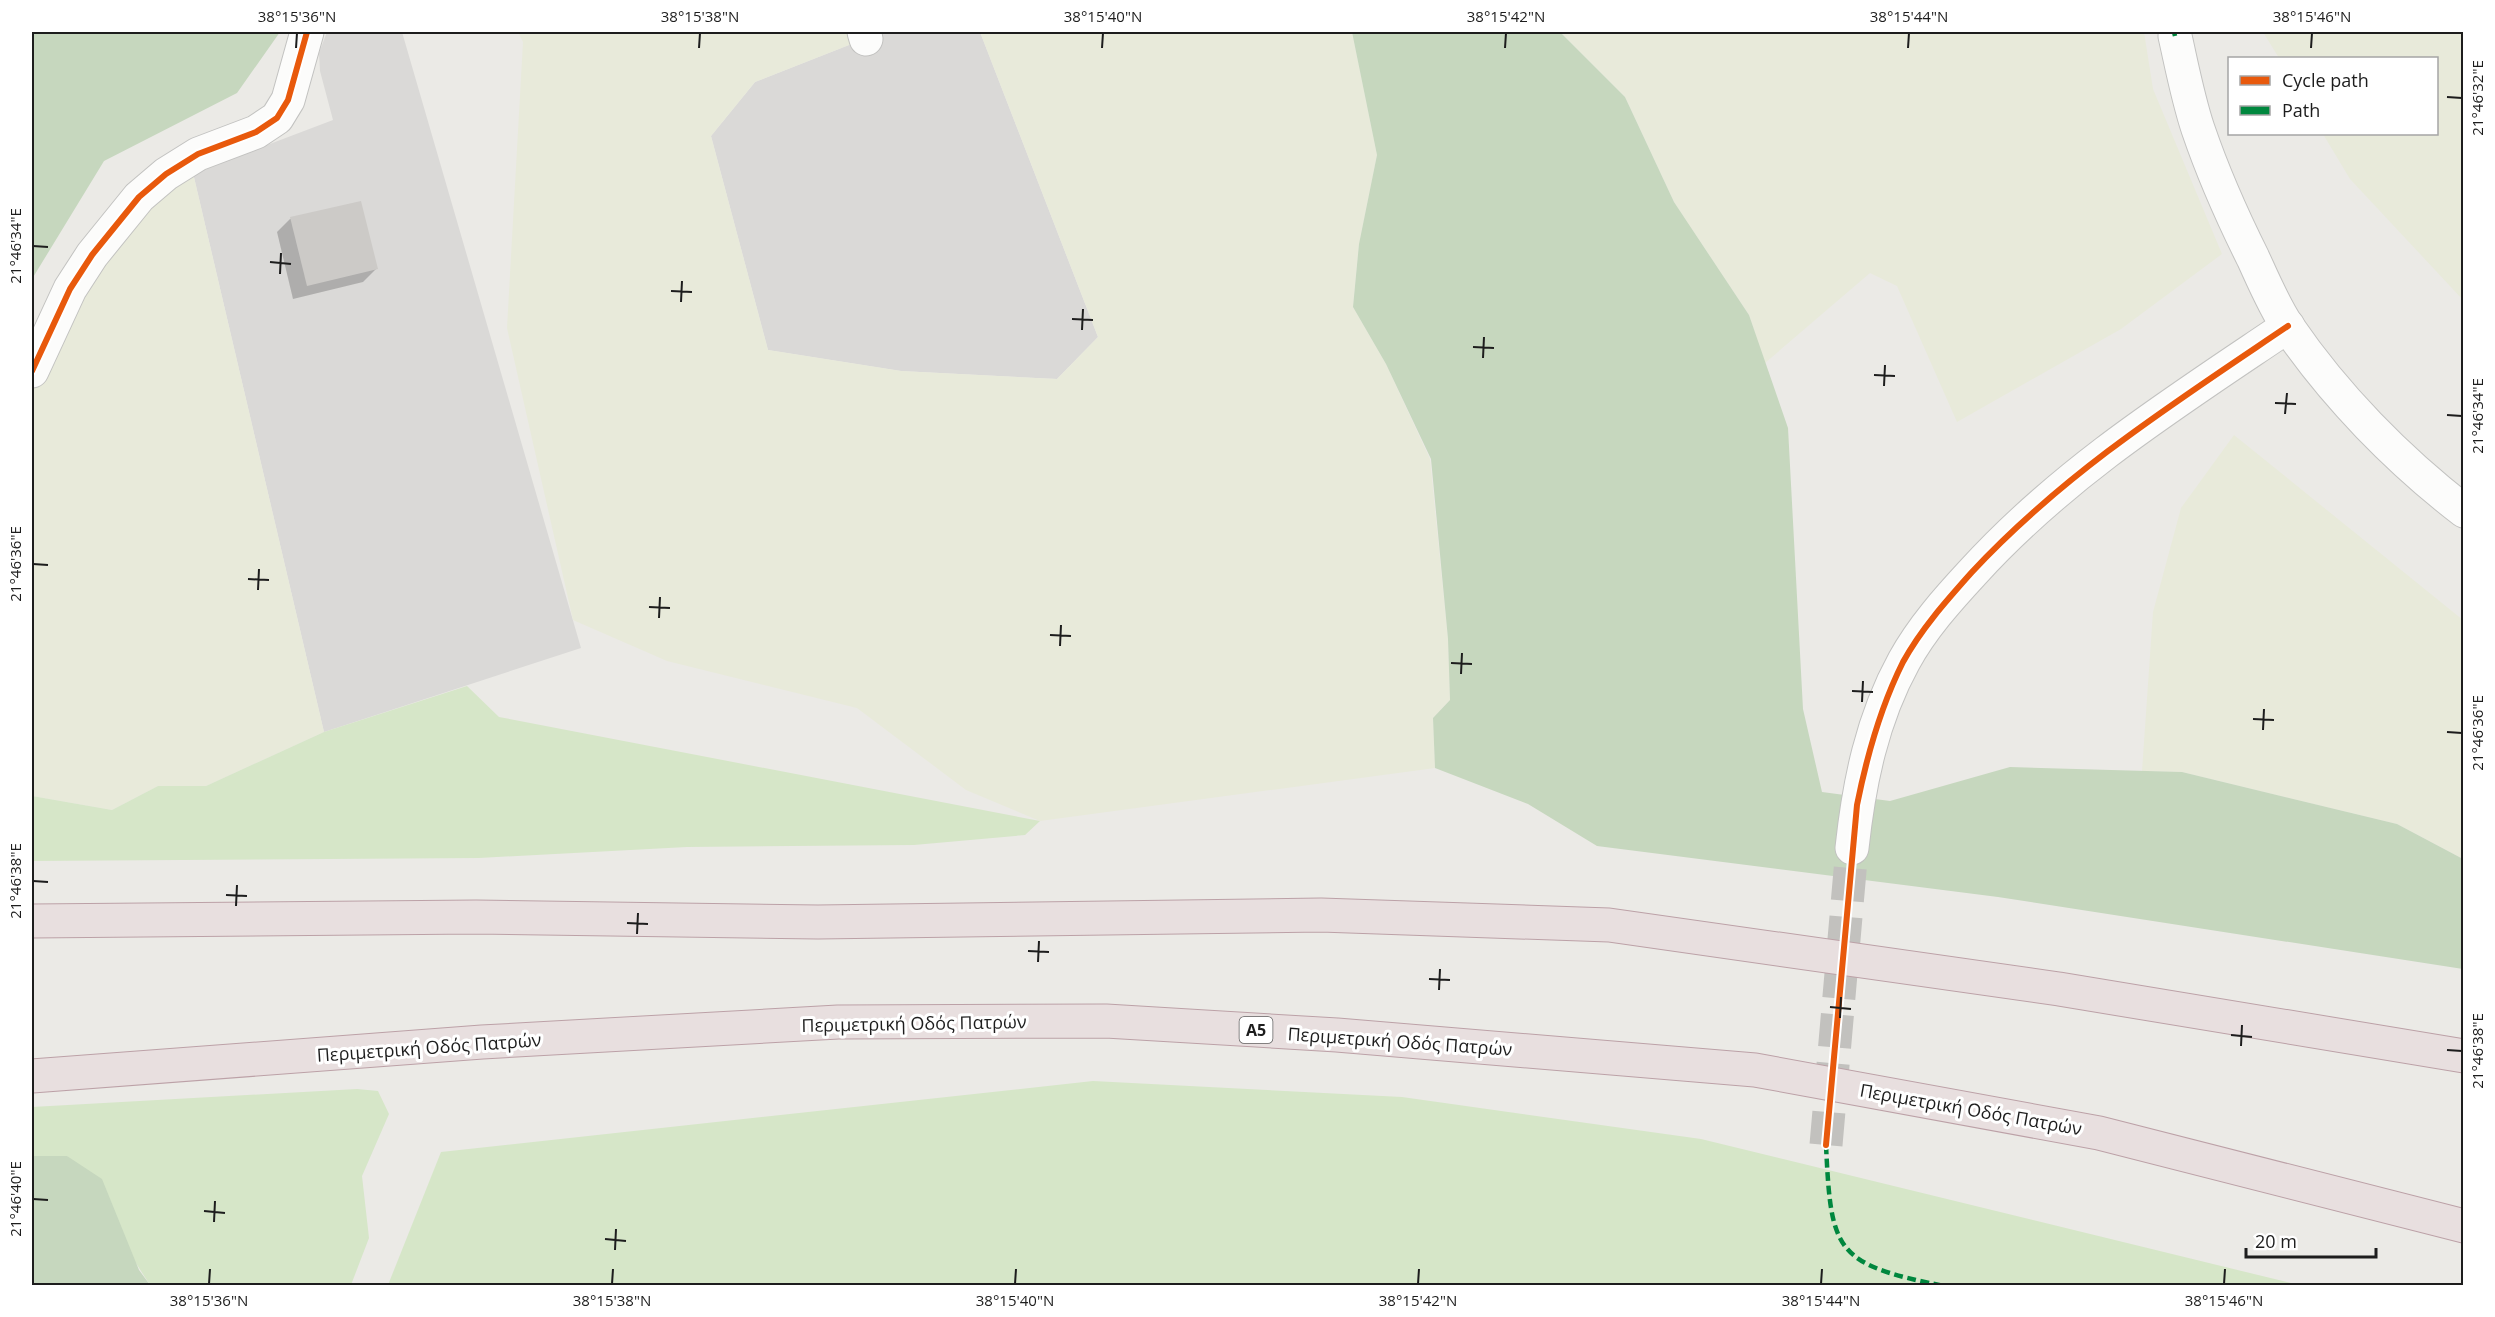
<svg xmlns="http://www.w3.org/2000/svg" width="2495" height="1317" font-family="'Open Sans',sans-serif">
<rect width="100%" height="100%" fill="#ebeae6"/>
<!-- residential -->
<g fill="#dad9d7">
<path d="M327 32H402L581 648 324 732 193 173 333 120 320 71 319 53Z"/>
<path d="M882 32H980L1098 337 1057 379 901 371 768 350 711 136 755 82Z"/>
</g>
<!-- farmland -->
<g fill="#e8eada">
<path d="M518 32H882L755 82 711 136 768 350 901 371 1057 379 1098 337 980 32H1352L1377 155 1359 244 1353 307 1386 364 1430 459 1448 639 1450 700 1433 718 1435 768 1040 821 966 790 857 708 667 661 573 620 507 328 523 42Z"/>
<path d="M1560 32H2144L2153 89 2222 254 2121 329 1957 422 1897 286 1870 273 1765 363 1749 315 1674 202 1625 97Z"/>
<path d="M2263 32H2463V300L2350 179 2323 134H2436V58H2279Z"/>
<path d="M193 173 324 732 206 786H158L112 810 32 796V336L53 288Z"/>
<path d="M2234 435 2463 620V859L2397 824 2182 772 2142 771 2153 612 2181 508Z"/>
</g>
<!-- grass -->
<g fill="#d6e6c8">
<path d="M467 686 499 717 1040 821 1025 835 914 845 687 847 479 858 32 861V796L112 810 158 786H206L324 732Z"/>
<path d="M1093 1081 1402 1097 1701 1139 2299 1285H388L441 1152Z"/>
<path d="M357 1089 378 1091 389 1114 362 1176 369 1238 351 1285H150L67 1156H32V1107Z"/>
</g>
<!-- forest -->
<g fill="#c6d7be">
<path d="M32 32H280L237 93 104 161 32 279Z"/>
<path d="M1352 32H1560L1625 97 1674 202 1749 315 1788 428 1803 709 1822 792 1890 801 2010 767 2182 772 2397 824 2463 859V969L1998 897 1597 846 1528 804 1435 768 1433 718 1450 700 1448 639 1431 459 1386 364 1353 307 1359 244 1377 155Z"/>
<path d="M32 1156H67L102 1179 139 1270 150 1285H32Z"/>
</g>
<!-- shadow -->
<path fill="#0003" d="M360 203 376 269 363 282 293 299 277 232 290 219Z"/>
<!-- building -->
<path fill="#cccac7" d="M361 201 378 269 307 286 290 217Z"/>
<g fill="none" stroke-linecap="round" stroke-linejoin="round">
<!-- minor-tunnel -->
<path stroke="#c2c1be" stroke-width="33" stroke-dasharray="33 16" stroke-linecap="butt" d="M1826 1145 1852 848"/>
<defs>
<g id="minor">
<path d="M864 32 866 39"/>
<path d="M2175 36C2182 67 2188 99 2198 129 2213 173 2232 216 2253 258 2264 282 2274 306 2288 327 2335 396 2398 460 2464 511"/>
<path d="M32 371 70 289 92 255 139 197 166 174 198 154 256 132 277 118 288 100 307 32"/>
<path d="M1852 848C1859 783 1872 719 1904 661 1922 628 1948 599 1973 572 2064 472 2177 401 2288 326"/>
</g>
<g id="highway">
<path d="M32 921 476 917 818 922 1321 915 1609 925 2059 989 2464 1056"/>
<path d="M32 1076 482 1042 838 1022 1106 1021 1337 1035 1755 1070 2099 1133 2464 1226"/>
</g>
</defs>
<!-- minor casing -->
<use href="#minor" stroke="#c2c2c0" stroke-width="35"/>
<!-- highway casing -->
<use href="#highway" stroke="#bca1a7" stroke-width="35"/>
<!-- minor -->
<use href="#minor" stroke="#fcfcfb" stroke-width="33"/>
<!-- highway -->
<use href="#highway" stroke="#e8dfdf" stroke-width="33"/>
<!-- quiet -->
<g stroke="#00873e" stroke-width="4.5" stroke-dasharray="9 4.5" stroke-linecap="butt">
<path d="M2174 32 2175 36"/>
<path d="M1826 1145C1831 1252 1835 1264 1944 1286"/>
</g>
<defs>
<g id="cycleway">
<path d="M32 371 70 289 92 255 139 197 166 174 198 154 256 132 277 118 288 100 307 32"/>
<path d="M1826 1145 1857 805C1867 755 1880 708 1903 662 1921 629 1947 600 1972 572 2064 473 2177 401 2288 326"/>
</g>
</defs>
<!-- cycleway casing -->
<use href="#cycleway" stroke="#fff" stroke-width="10"/>
<!-- cycleway -->
<use href="#cycleway" stroke="#e8590c" stroke-width="6"/>
</g>
<!-- ticks -->
<path fill="none" stroke="#1d1d1d" stroke-width="2" d="M296 48 297 33M699 48 700 33M1102 48 1103 33M1505 48 1506 33M1908 48 1909 33M2311 48 2312 33M2447 97 2462 98M33 246 48 247M270 262 291 264M280 274 281 253M671 291 692 292M681 302 682 281M1072 319 1093 320M1082 330 1083 309M1473 347 1494 348M1483 358 1484 337M1874 375 1895 376M1884 386 1885 365M2275 403 2296 404M2285 414 2287 393M2447 415 2462 416M33 564 48 565M248 579 269 580M258 590 259 569M649 607 670 608M659 618 660 597M1050 635 1071 636M1060 646 1061 625M1451 663 1472 664M1461 674 1462 653M1852 691 1873 692M1862 702 1863 681M2253 719 2274 720M2263 730 2264 709M2447 732 2462 733M33 881 48 882M226 895 247 896M236 906 237 885M627 923 648 924M637 934 638 913M1028 951 1049 952M1038 962 1039 941M1429 979 1450 980M1439 990 1440 969M1830 1007 1851 1009M1840 1018 1841 997M2231 1035 2252 1037M2241 1046 2242 1025M2447 1050 2462 1051M33 1199 48 1200M204 1211 225 1213M214 1222 215 1201M605 1239 626 1241M615 1250 616 1229M209 1284 210 1269M612 1284 613 1269M1015 1284 1016 1269M1418 1284 1419 1269M1821 1284 1822 1269M2224 1284 2225 1269"/>
<g text-anchor="middle" dominant-baseline="central" stroke-width="6" stroke-linejoin="round" paint-order="stroke">
<!-- shield labels -->
<rect fill="#fff" stroke="#616161" stroke-width="1.5" x="1239.5" y="1017" width="33" height="26" rx="4.5"/>
<g font-size="16" font-weight="bold" fill="#1d1d1d">
<text x="1256" y="1030">Α5</text>
</g>
<!-- street labels -->
<g font-size="18" fill="#1d1d1d" stroke="#fff">
<text transform="translate(914 1023) rotate(-1)">Περιμετρική Οδός Πατρών</text>
<text transform="translate(1400 1041) rotate(4)">Περιμετρική Οδός Πατρών</text>
<text transform="translate(429 1047) rotate(-4)">Περιμετρική Οδός Πατρών</text>
<text transform="translate(1971 1109) rotate(10)">Περιμετρική Οδός Πατρών</text>
</g>
</g>
<!-- border -->
<rect width="2495" height="1317" fill="none" stroke="#ffffff" stroke-width="66"/>
<!-- legend -->
<rect x="2228" y="57" width="210" height="78" fill="#ffffff" stroke="#a5a5a5" stroke-width="1.5"/>
<rect x="2240" y="76" width="30" height="9" fill="#e8590c" stroke="#a5a5a5" stroke-width="1.5"/>
<text x="2282" y="87" font-size="18" fill="#1d1d1d">Cycle path</text>
<rect x="2240" y="106" width="30" height="9" fill="#00873e" stroke="#a5a5a5" stroke-width="1.5"/>
<text x="2282" y="117" font-size="18" fill="#1d1d1d">Path</text>
<!-- scale -->
<path d="M2246 1248v9h130v-9" fill="none" stroke="#1d1d1d" stroke-width="3"/>
<text x="2255" y="1248" font-size="18" fill="#1d1d1d" stroke="#ffffff" stroke-width="4.5" paint-order="stroke">20 m</text>
<rect x="33" y="33" width="2429" height="1251" fill="none" stroke="#1d1d1d" stroke-width="2"/>
<g font-size="15" text-anchor="middle" fill="#1d1d1d">
<text x="297" y="22">38°15'36"N</text>
<text x="700" y="22">38°15'38"N</text>
<text x="1103" y="22">38°15'40"N</text>
<text x="1506" y="22">38°15'42"N</text>
<text x="1909" y="22">38°15'44"N</text>
<text x="2312" y="22">38°15'46"N</text>
<text transform="translate(2478 98) rotate(-90)" y="5">21°46'32"E</text>
<text transform="translate(16 246) rotate(-90)" y="5">21°46'34"E</text>
<text transform="translate(2478 416) rotate(-90)" y="5">21°46'34"E</text>
<text transform="translate(16 564) rotate(-90)" y="5">21°46'36"E</text>
<text transform="translate(2478 733) rotate(-90)" y="5">21°46'36"E</text>
<text transform="translate(16 881) rotate(-90)" y="5">21°46'38"E</text>
<text transform="translate(2478 1051) rotate(-90)" y="5">21°46'38"E</text>
<text transform="translate(16 1199) rotate(-90)" y="5">21°46'40"E</text>
<text x="209" y="1306">38°15'36"N</text>
<text x="612" y="1306">38°15'38"N</text>
<text x="1015" y="1306">38°15'40"N</text>
<text x="1418" y="1306">38°15'42"N</text>
<text x="1821" y="1306">38°15'44"N</text>
<text x="2224" y="1306">38°15'46"N</text>
</g>
</svg>
